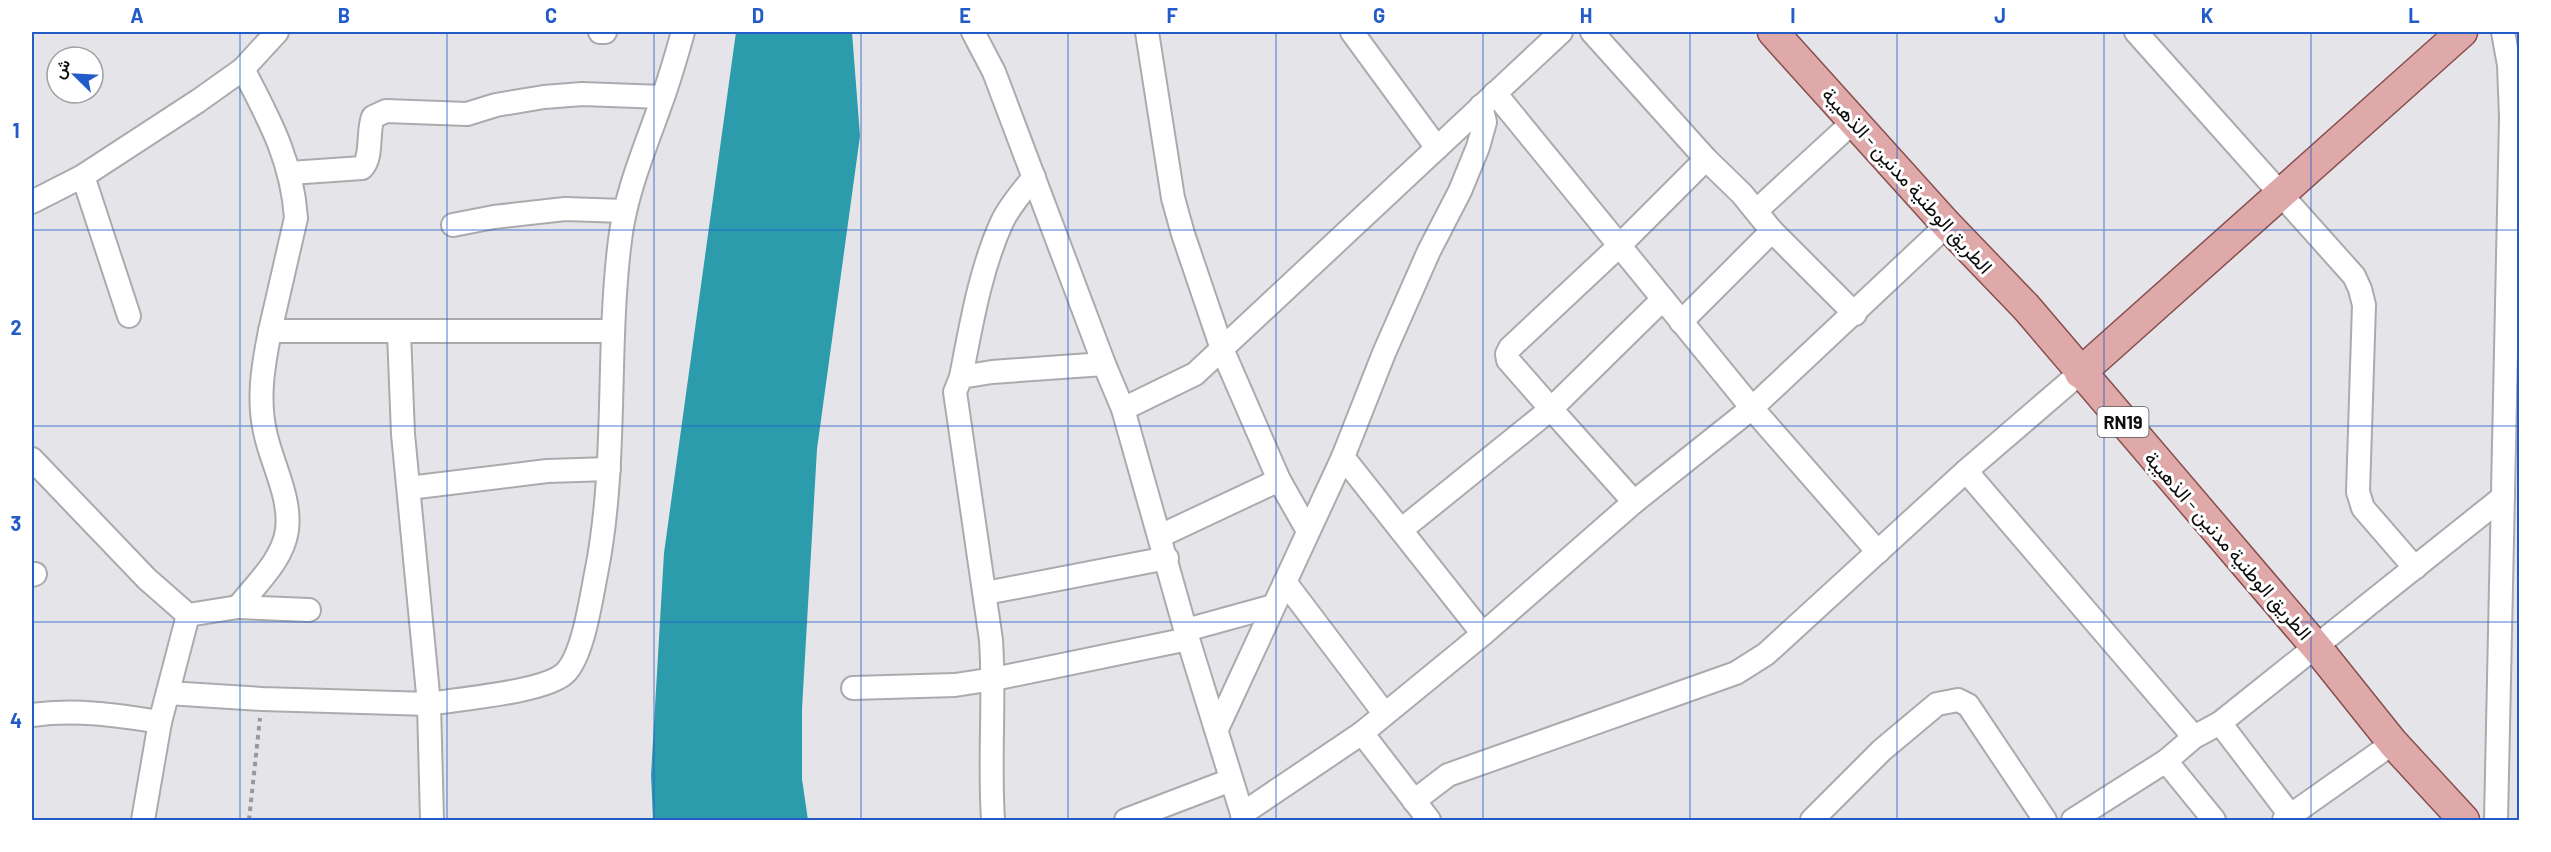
<svg xmlns="http://www.w3.org/2000/svg" width="2551" height="852" font-family="Barlow,Vazirmatn,sans-serif">
<rect width="100%" height="100%" fill="#e5e5e9"/>
<!-- water -->
<path fill="#2c9cac" d="M736 32H852L860 136 817 449 802 709V779L808 820H653L651 775 664 553Z"/>
<g fill="none" stroke-linecap="round" stroke-linejoin="round">
<defs>
<g id="minor">
<path d="M600 32H605"/>
<path d="M973 32 994 72 1104 364 1123 409 1188 639 1244 820"/>
<path d="M1147 32 1173 198 1183 234 1222 349 1279 480 1308 531"/>
<path d="M1352 32 1437 148"/>
<path d="M1592 32 1706 159 1742 194 1772 231 1855 314"/>
<path d="M2136 32 2354 276 2360 289 2364 305 2358 492 2363 508 2415 568"/>
<path d="M243 69C269 119 292 160 296 218L270 331H613"/>
<path d="M1495 93 1752 408 1878 552"/>
<path d="M290 173 362 168C373 157 367 132 373 117L386 111 467 114 496 105 544 97 582 94 663 97"/>
<path d="M83 176 129 316"/>
<path d="M32 202 83 176 198 101 243 69 277 32"/>
<path d="M1756 211 1854 121"/>
<path d="M453 225 494 217 565 209 624 211"/>
<path d="M1681 322 1772 231"/>
<path d="M961 377C971 326 980 270 1002 222 1010 205 1023 191 1034 177"/>
<path d="M1123 409 1195 374 1561 32"/>
<path d="M1343 457 1483 634"/>
<path d="M32 459 147 579 188 615"/>
<path d="M1966 471 2194 737"/>
<path d="M409 488 547 471 609 469"/>
<path d="M1634 502 1551 409 1663 299"/>
<path d="M1401 530 1551 409 1508 360 1507 354 1510 348 1619 246 1706 159"/>
<path d="M1160 536 1279 480"/>
<path d="M32 575 35 574"/>
<path d="M1285 582 1384 713"/>
<path d="M986 593 1167 558"/>
<path d="M238 607 309 610"/>
<path d="M1186 630 1273 606"/>
<path d="M853 688 955 685 994 679 1188 639"/>
<path d="M168 693 262 699 429 704 403 434 399 333"/>
<path d="M32 715C75 709 117 715 160 722L188 615 238 607C256 584 283 560 287 530 291 498 273 466 266 436 257 401 263 366 270 331"/>
<path d="M2220 723 2294 820"/>
<path d="M1217 729 1343 457 1384 353 1429 251 1460 191 1478 147 1485 122 1481 106"/>
<path d="M1362 733 1429 820"/>
<path d="M2166 761 2214 820"/>
<path d="M1414 801 1448 775 1736 673 1766 654 1966 471 2080 373"/>
<path d="M1242 814 1362 733 1483 634 1634 502 1752 408 1947 225"/>
<path d="M143 820 160 722"/>
<path d="M432 820 429 704C458 699 546 692 565 673 583 656 591 599 596 574 618 464 606 351 620 240 626 190 647 144 663 97 671 75 677 53 683 32"/>
<path d="M993 820C989 760 995 700 991 640L955 392 961 377 992 372 1104 364"/>
<path d="M1126 820 1231 780"/>
<path d="M1812 820 1882 750 1937 704 1958 700 1968 705 2045 820"/>
<path d="M2073 820 2166 761 2194 737 2220 723 2503 497"/>
<path d="M2284 820 2393 743"/>
<path d="M2496 820 2511 117 2509 65 2503 32"/>
</g>
<g id="major">
<path d="M1773 32 1947 225 2026 307 2317 648 2393 743 2464 820"/>
<path d="M2080 373 2462 32"/>
</g>
</defs>
<!-- minor casing -->
<use href="#minor" stroke="#ababaf" stroke-width="26"/>
<!-- major casing -->
<use href="#major" stroke="#884e4e" stroke-width="33"/>
<!-- path -->
<path stroke="#99999b" stroke-width="4" stroke-dasharray="4.5 4.5" stroke-linecap="butt" d="M249 820 260 718"/>
<!-- minor -->
<use href="#minor" stroke="#fff" stroke-width="22"/>
<!-- major -->
<use href="#major" stroke="#dfa9a9" stroke-width="30"/>
</g>
<!-- grid -->
<path fill="none" stroke="#235cc9" stroke-width="1.5" stroke-opacity="0.55" d="M240 32V820M447 32V820M654 32V820M861 32V820M1068 32V820M1276 32V820M1483 32V820M1690 32V820M1897 32V820M2104 32V820M2311 32V820M32 230H2520M32 426H2520M32 622H2520"/>
<g text-anchor="middle" dominant-baseline="central" stroke-width="6" stroke-linejoin="round" paint-order="stroke">
<!-- shield labels -->
<rect fill="#fff" stroke="#565657" stroke-width="1.5" x="2097.5" y="407" width="51" height="30" rx="4.5"/>
<g font-size="18" font-weight="bold" fill="#0e0e0f">
<text x="2123" y="422">RN19</text>
</g>
<!-- street labels -->
<g font-size="20" fill="#0e0e0f" stroke="#fff">
<text transform="translate(1908 180) rotate(48)">الطريق الوطنية مدنين - الذهيبة</text>
<text transform="translate(2229 545) rotate(49)">الطريق الوطنية مدنين - الذهيبة</text>
</g>
</g>
<!-- border -->
<rect width="2551" height="852" fill="none" stroke="#ffffff" stroke-width="66"/>
<!-- north arrow -->
<g transform="translate(75 75) rotate(294)"><circle r="28" fill="#ffffff" stroke="#9f9f9f" stroke-width="1.5"/>
<path d="M0-4.5L10 22L0 15L-10 22Z" fill="#235cc9"/>
<text y="-9" font-size="16" font-weight="bold" text-anchor="middle" fill="#0e0e0f">ش</text>
</g>
<rect x="33" y="33" width="2485" height="786" fill="none" stroke="#235cc9" stroke-width="2"/>
<g font-size="20" text-anchor="middle" font-weight="bold" fill="#235cc9">
<text x="137" y="23">A</text>
<text x="344" y="23">B</text>
<text x="551" y="23">C</text>
<text x="758" y="23">D</text>
<text x="965" y="23">E</text>
<text x="1172" y="23">F</text>
<text x="1379" y="23">G</text>
<text x="1586" y="23">H</text>
<text x="1793" y="23">I</text>
<text x="2000" y="23">J</text>
<text x="2207" y="23">K</text>
<text x="2414" y="23">L</text>
<text x="16" y="138">1</text>
<text x="16" y="335">2</text>
<text x="16" y="531">3</text>
<text x="16" y="728">4</text>
</g>
</svg>
